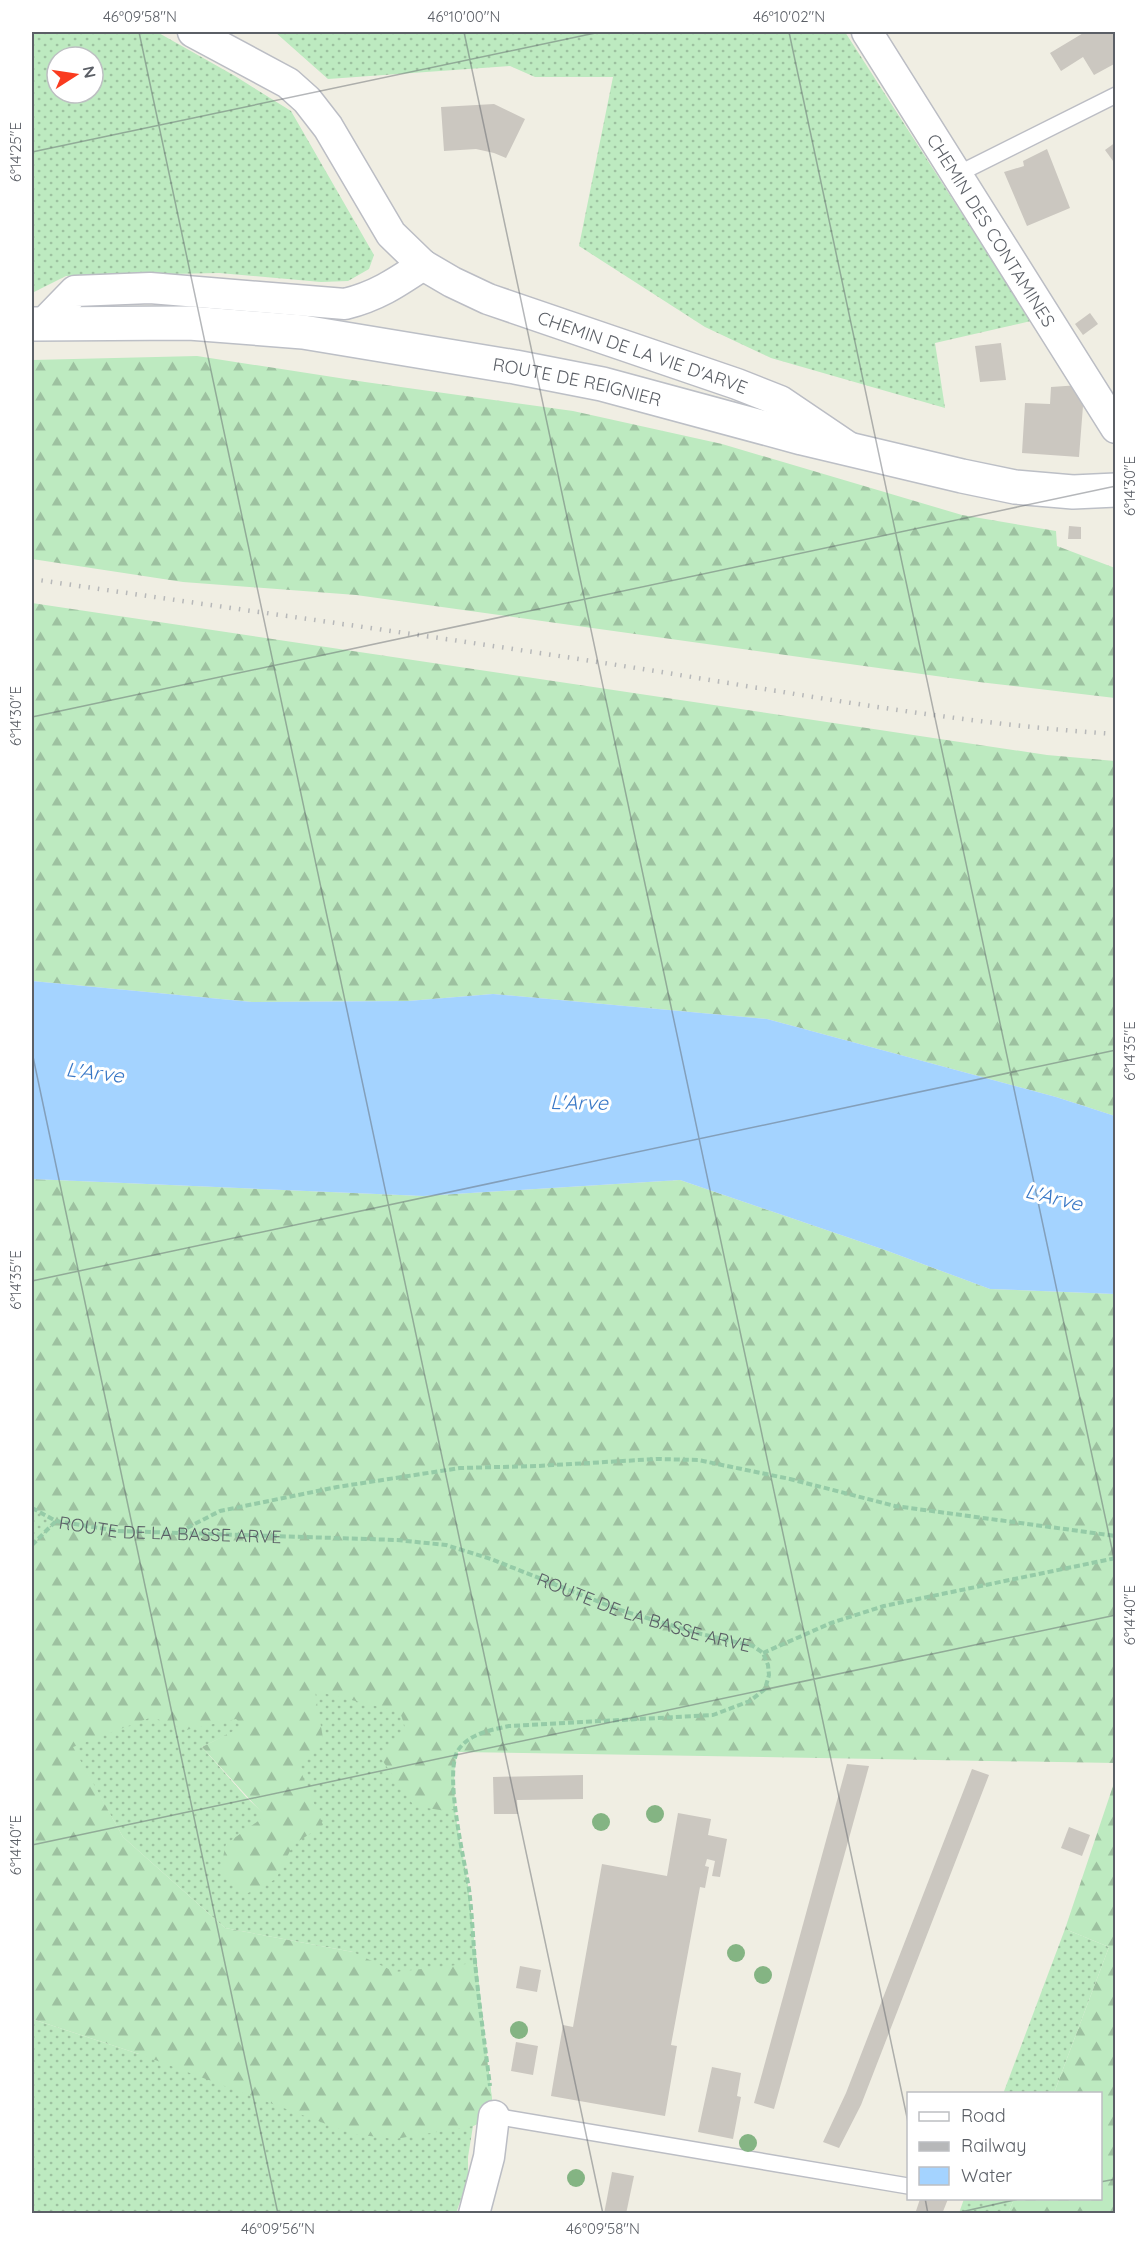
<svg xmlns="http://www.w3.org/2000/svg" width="1147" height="2245" font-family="Quicksand,sans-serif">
<defs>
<pattern id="grass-dots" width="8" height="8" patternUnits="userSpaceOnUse" patternTransform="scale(1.5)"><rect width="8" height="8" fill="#bdeac0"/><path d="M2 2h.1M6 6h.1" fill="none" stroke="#9dc1a0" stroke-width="1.8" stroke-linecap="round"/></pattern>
<pattern id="forest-firs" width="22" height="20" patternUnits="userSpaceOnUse" patternTransform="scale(1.5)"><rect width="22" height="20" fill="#bdeac0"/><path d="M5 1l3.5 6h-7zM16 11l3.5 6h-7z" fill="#9dc1a0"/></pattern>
</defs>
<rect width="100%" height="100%" fill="#f0eee3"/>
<!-- grass -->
<g fill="url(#grass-dots)" fill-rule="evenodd">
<path d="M32 32H157L235 76 291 111 374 255 369 269 348 281 321 282 219 273 66 276 32 293ZM57 57H93V93H57Z"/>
<path d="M275 32H845L1031 321 935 343 945 408 771 358 705 327 579 246 613 77H535L510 66 328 79Z"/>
<path d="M32 1508 56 1521 432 1597 458 1752C445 1798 464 1847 469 1892 477 1967 485 2042 494 2116L473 2126 468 2157V2180L456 2213H32V2019L139 2054 353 1952 225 1928 123 1837 72 1747 32 1745ZM243 1727 266 1816 246 1797 202 1747Z"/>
<path d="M1065 1929 1109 1947 1054 2093 1003 2094Z"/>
<path d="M964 2199V2198L1014 2199 1008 2213H959Z"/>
</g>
<!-- forest -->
<g fill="url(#forest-firs)">
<path d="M197 356 365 382 573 411 722 444 962 515 1056 531 1057 546 1115 568V698L979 682 356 595 183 582 32 559V360Z"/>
<path d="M32 603 1047 755 1115 761V1116L1056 1097 767 1019 493 994 408 1001 252 1002 32 981V762L34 761 32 715Z"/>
<path d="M32 1179 423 1196 680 1180 885 1250 990 1289 1115 1294V1763L458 1752 454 1766 455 1809 440 1810 414 1806 380 1757 405 1727 400 1712 315 1691 324 1744 299 1767 323 1825 293 1845 276 1879 244 1895C221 1875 219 1873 226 1844L265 1816 202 1747 243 1726 236 1719 186 1730 152 1717 73 1747 123 1837 225 1928 353 1952 395 1972 475 1963 494 2116 473 2126 395 2139 353 2134 139 2054 32 2019V1545L56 1522 32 1508Z"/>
<path d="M1115 1780V2213H1008L1014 2199 1100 2198V2094L1054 2093 1109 1947 1065 1929Z"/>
</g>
<!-- water -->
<path fill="#a4d3ff" d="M32 981 252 1002 408 1001 493 994 767 1019 1056 1097 1115 1116V1294L990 1289 885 1250 680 1180 423 1196 32 1179Z"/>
<!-- building -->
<g fill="#cbc7c0">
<path d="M1085 32H1116V63L1094 75 1083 57 1061 71 1050 53Z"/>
<path d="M494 104 525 119 506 158 494 153 476 149 444 151 441 107Z"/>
<path d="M1116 142V165L1105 150Z"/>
<path d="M1047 149 1070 208 1027 226 1004 172 1024 166 1023 161Z"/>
<path d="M1090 313 1098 324 1083 335 1075 324Z"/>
<path d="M1001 343 1006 380 980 382 975 346Z"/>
<path d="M1080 385 1083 406 1079 457 1022 453 1025 403 1050 404 1051 387Z"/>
<path d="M1069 526 1081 527V539H1068Z"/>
<path d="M847 1764 869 1766 774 2109 754 2103Z"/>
<path d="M972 1769 989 1775 861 2105 839 2148 823 2142 846 2093Z"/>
<path d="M583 1775V1799L517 1800 518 1814H494L493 1777Z"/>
<path d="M678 1813 711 1819 708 1835 727 1839 720 1877 712 1876 715 1861 707 1859 705 1866 709 1867 705 1888 700 1887 671 2045 677 2046 665 2116 551 2096 563 2025 573 2027 602 1864 667 1876Z"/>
<path d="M1069 1827 1090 1835 1082 1856 1061 1848Z"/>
<path d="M520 1966 541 1970 537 1992 516 1988Z"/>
<path d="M516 2042 538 2046 533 2075 511 2071Z"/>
<path d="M712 2067 741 2073 737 2096 741 2097 733 2139 698 2132Z"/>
<path d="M612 2172 634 2176 626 2214H604Z"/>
<path d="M920 2199H948L942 2214H915Z"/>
</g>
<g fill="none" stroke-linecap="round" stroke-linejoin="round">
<defs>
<g id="service">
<path d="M956 175 1116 95"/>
<path d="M494 2116 908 2186"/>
</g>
<g id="minor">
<path id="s2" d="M867 32 1116 428"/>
<path id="s3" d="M423 265 452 282 488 299 737 384 780 401 848 447"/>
<path d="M43 324 75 291 150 288 345 304C377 296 396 283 423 265L391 234 328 127 307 100 288 83 193 32"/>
<path d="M474 2214 489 2157 494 2116"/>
</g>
<g id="secondary">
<path id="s4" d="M32 324 189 323 303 332 515 367 602 384 802 438 962 476 1015 487 1073 492 1116 490"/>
</g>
</defs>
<!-- service casing -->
<use href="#service" stroke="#bbbdc4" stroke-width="18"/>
<!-- minor casing -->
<use href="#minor" stroke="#bbbdc4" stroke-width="33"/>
<!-- secondary casing -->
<use href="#secondary" stroke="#bcbfc6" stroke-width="36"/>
<!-- path -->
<g stroke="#95cba7" stroke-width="4" stroke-dasharray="6 3" stroke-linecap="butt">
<path id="s1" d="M32 1508 56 1521 118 1531 397 1540 446 1545 491 1559 617 1609 697 1633 753 1646 763 1653 768 1665 769 1675 765 1689 750 1701 713 1715 509 1726C491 1730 467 1734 457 1752 445 1778 464 1858 469 1889 472 1913 473 1938 475 1962 479 2004 485 2045 490 2086"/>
<path d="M179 1532 220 1511 337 1487 460 1468 537 1466 657 1459 698 1460 790 1479 895 1506 1116 1536"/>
<path d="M32 1545 56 1521"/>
<path d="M763 1653 831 1623 884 1606 1116 1558"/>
</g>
<!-- service -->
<use href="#service" stroke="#fff" stroke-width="15"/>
<!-- minor -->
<use href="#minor" stroke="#fff" stroke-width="30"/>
<!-- secondary -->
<use href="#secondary" stroke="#fff" stroke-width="33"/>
<!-- rail -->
<path stroke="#b7b8b9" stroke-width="4.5" stroke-dasharray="1.5 8" stroke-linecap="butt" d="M32 579C233 609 435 636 636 668 794 693 956 724 1116 734"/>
</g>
<!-- trees -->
<g fill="#84b483">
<circle cx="655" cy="1814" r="9"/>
<circle cx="601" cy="1822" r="9"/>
<circle cx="736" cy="1953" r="9"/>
<circle cx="763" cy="1975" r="9"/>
<circle cx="519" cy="2030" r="9"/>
<circle cx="748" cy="2143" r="9"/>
<circle cx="576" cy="2178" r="9"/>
</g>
<!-- ticks -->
<path fill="none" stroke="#5b5f66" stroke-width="1.5" stroke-opacity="0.45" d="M139 32 603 2214M464 32 908 2122M789 32 1116 1568M1114 32 1116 40M32 152 600 32M32 717 1116 486M32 1052 278 2214M32 1281 1116 1050M32 1845 1116 1615M1100 2182 1116 2179M925 2198 928 2214M952 2214 1023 2198"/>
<g text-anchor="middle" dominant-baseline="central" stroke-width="6" stroke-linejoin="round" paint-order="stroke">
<!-- street labels -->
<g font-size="18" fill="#5b5f66" stroke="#fff">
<text stroke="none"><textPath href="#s2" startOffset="234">CHEMIN DES CONTAMINES</textPath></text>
<text stroke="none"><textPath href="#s3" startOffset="237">CHEMIN DE LA VIE D'ARVE</textPath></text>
<text stroke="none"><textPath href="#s4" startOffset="550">ROUTE DE REIGNIER</textPath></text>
<text stroke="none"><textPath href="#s1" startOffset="142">ROUTE DE LA BASSE ARVE</textPath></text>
<text stroke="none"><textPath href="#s1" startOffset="628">ROUTE DE LA BASSE ARVE</textPath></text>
</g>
<!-- water labels -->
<g font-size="20" font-style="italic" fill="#3877c6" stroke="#fff">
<text transform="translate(95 1072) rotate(7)">L'Arve</text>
<text transform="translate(579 1102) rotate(1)">L'Arve</text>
<text transform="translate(1054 1197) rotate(14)">L'Arve</text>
</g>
</g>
<!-- border -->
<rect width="1147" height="2245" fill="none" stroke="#ffffff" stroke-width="66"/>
<!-- legend -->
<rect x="907" y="2092" width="195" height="108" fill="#ffffff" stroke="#bdbfc2" stroke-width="1.5"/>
<rect x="919" y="2112" width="30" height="9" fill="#ffffff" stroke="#bdbfc2" stroke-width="1.5"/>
<text x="961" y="2122" font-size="18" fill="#5b5f66">Road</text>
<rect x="919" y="2142" width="30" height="9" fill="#b7b8b9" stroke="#bdbfc2" stroke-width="1.5"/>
<text x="961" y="2152" font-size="18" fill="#5b5f66">Railway</text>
<rect x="919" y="2167" width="30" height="18" fill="#a4d3ff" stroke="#bdbfc2" stroke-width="1.5"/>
<text x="961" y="2182" font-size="18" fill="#5b5f66">Water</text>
<!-- north arrow -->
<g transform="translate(75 75) rotate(78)"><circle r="28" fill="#ffffff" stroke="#bdbfc2" stroke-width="1.5"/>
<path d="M0-4.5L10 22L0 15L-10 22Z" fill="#fa3b1f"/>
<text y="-9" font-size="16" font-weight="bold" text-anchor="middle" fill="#5b5f66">N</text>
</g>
<rect x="33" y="33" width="1081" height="2179" fill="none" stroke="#5b5f66" stroke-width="2"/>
<g font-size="15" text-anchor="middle" fill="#5b5f66">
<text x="140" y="22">46°09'58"N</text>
<text x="464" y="22">46°10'00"N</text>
<text x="789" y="22">46°10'02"N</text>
<text transform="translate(16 152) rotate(-90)" y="5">6°14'25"E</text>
<text transform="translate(1130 486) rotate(-90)" y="5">6°14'30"E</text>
<text transform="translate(16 716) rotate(-90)" y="5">6°14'30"E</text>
<text transform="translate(1130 1051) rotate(-90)" y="5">6°14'35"E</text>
<text transform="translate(16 1280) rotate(-90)" y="5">6°14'35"E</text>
<text transform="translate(1130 1615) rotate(-90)" y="5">6°14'40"E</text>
<text transform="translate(16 1845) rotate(-90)" y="5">6°14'40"E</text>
<text x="278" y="2234">46°09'56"N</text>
<text x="603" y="2234">46°09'58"N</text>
</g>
</svg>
